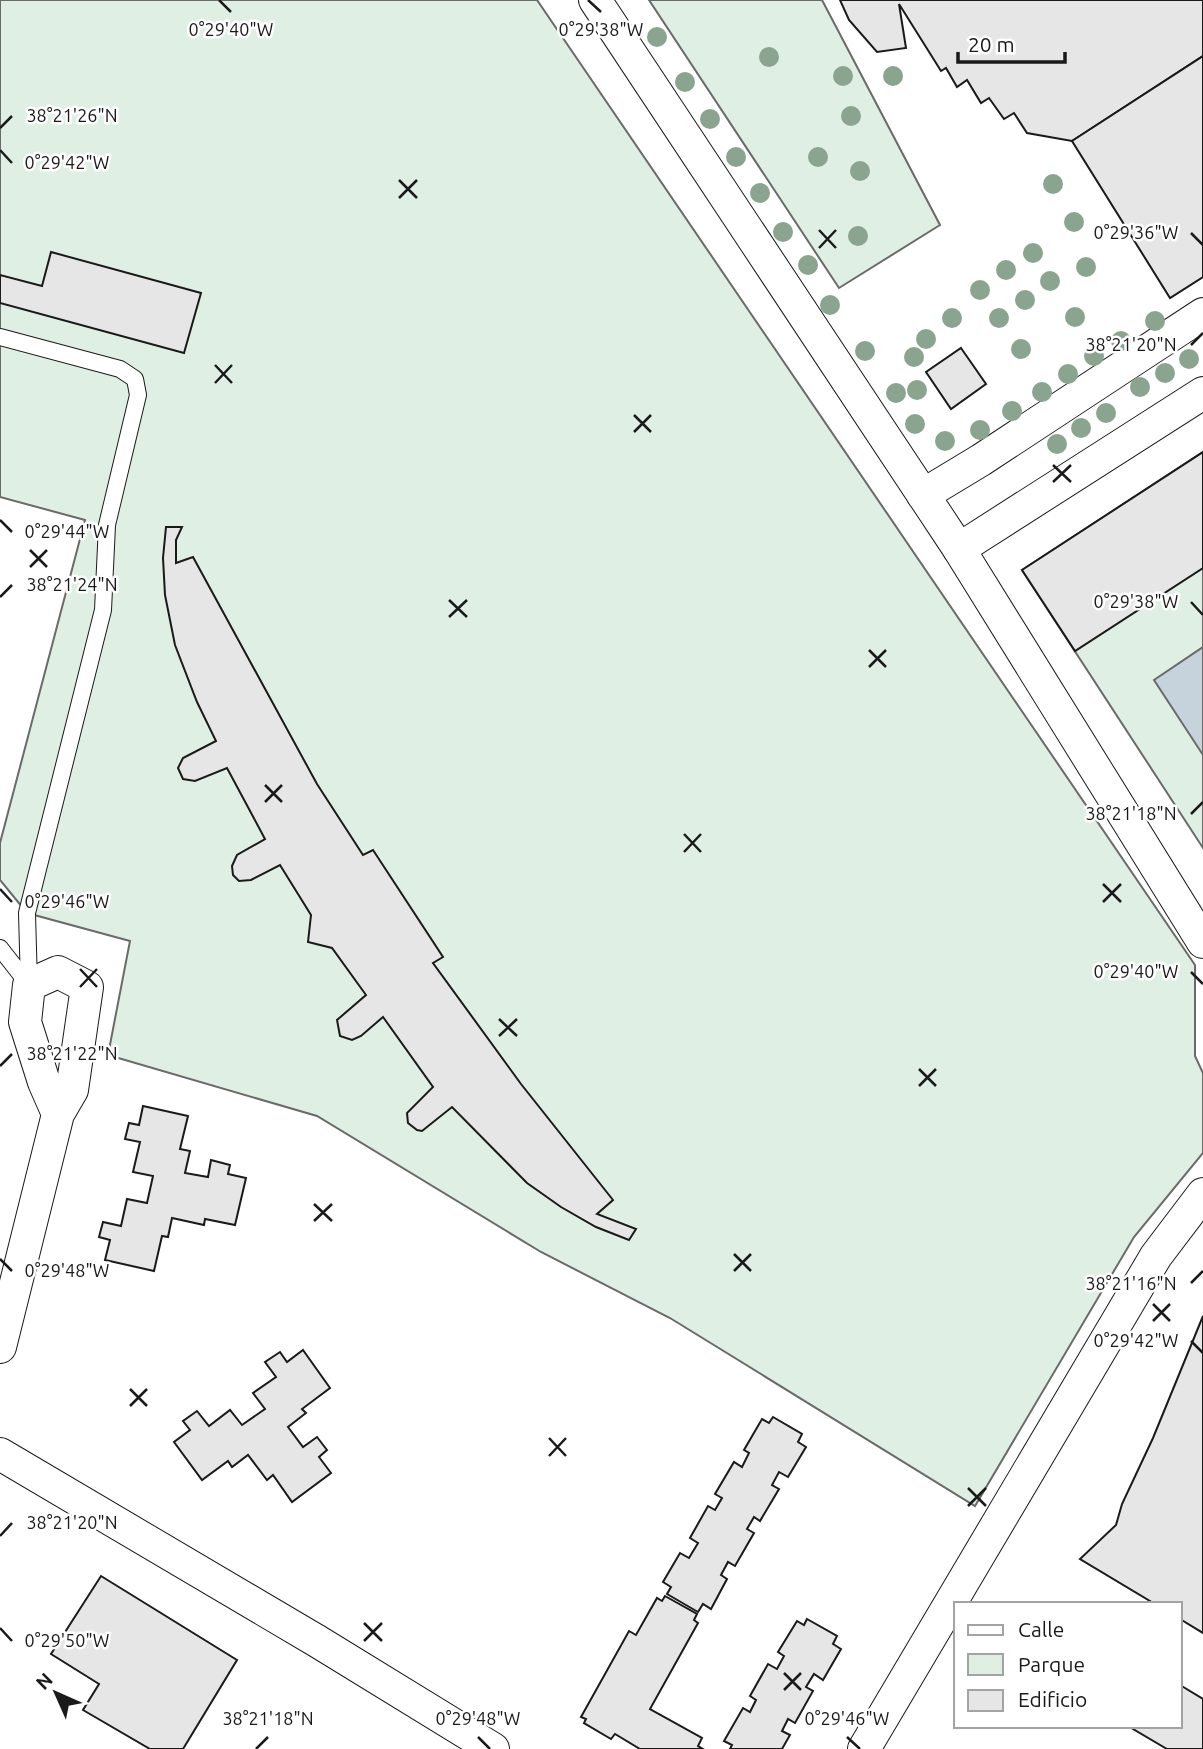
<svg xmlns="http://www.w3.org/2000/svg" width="1203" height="1749" font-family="Ubuntu,sans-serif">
<rect width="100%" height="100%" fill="#fff"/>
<!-- green -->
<g fill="#e0efe3" stroke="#6a6a6a" stroke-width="2">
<path d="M0 0H537L1195 965V1056L1203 1073V1153L1134 1237 975 1506 670 1318 541 1252 317 1116 108 1055 130 941 27 913 0 880V843L85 520 0 497Z"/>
<path d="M649 0H822L940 225 839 288Z"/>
<path d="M1203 452V848L1022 570Z"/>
</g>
<!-- water -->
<path fill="#c6d2dc" stroke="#6a6a6a" stroke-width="2" d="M1203 647V755L1154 680Z"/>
<!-- building -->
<g fill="#e6e6e6" stroke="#1a1a1a" stroke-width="2">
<path d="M840 0H1203V56L1072 141 1027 133 1014 113 1004 119 989 98 981 103 967 80 957 87 946 68 941 71 899 4 906 48 877 52 849 20Z"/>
<path d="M1203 56V277L1170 298 1072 141Z"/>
<path d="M51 252 201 293 184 353 0 303V275L42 286Z"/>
<path d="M961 348 986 384 951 409 926 372Z"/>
<path d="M1203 452V568L1075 651 1022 570Z"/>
<path d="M166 527H182L176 540V563L193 557 317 784 363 855 373 850 443 957 433 963 521 1084 613 1200 597 1214 636 1229 629 1240 596 1227 561 1207 527 1183 452 1107 422 1131 417 1130 408 1123 407 1113 433 1087 383 1017 361 1036 352 1040 340 1036 337 1020 366 995 332 948 308 942 311 915 280 865 251 880 239 881 233 875 232 866 237 855 265 839 227 768 195 781 183 779 178 768 183 758 216 741 197 702 175 645 165 595 163 558Z"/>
<path d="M143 1106 188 1116 180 1149 190 1151 185 1173 208 1177 211 1160 230 1165 228 1174 246 1178 235 1225 205 1219 204 1225 172 1218 168 1237 162 1236 154 1271 105 1260 110 1240 99 1237 103 1222 121 1226 127 1199 147 1203 153 1176 133 1172 140 1142 125 1139 129 1123 139 1125Z"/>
<path d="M1203 1316V1633L1180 1619V1604H1155L1080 1559 1116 1525 1122 1504 1153 1438Z"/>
<path d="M303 1350 330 1388 302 1409 306 1413 288 1427 303 1447 317 1437 327 1450 319 1457 331 1473 292 1502 273 1475 267 1480 248 1455 232 1467 228 1461 202 1480 174 1442 190 1430 183 1421 197 1411 209 1426 230 1410 242 1425 265 1409 253 1393 276 1377 265 1362 280 1352 287 1362Z"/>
<path d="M773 1417 802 1434 798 1442 806 1447 788 1477 779 1472 772 1485 779 1489 760 1521 754 1517 747 1529 754 1533 735 1566 728 1562 721 1575 727 1579 711 1609 703 1604 698 1612 667 1594 671 1587 663 1582 680 1553 689 1558 698 1543 690 1538 708 1506 715 1510 722 1498 715 1494 734 1462 742 1467 749 1453 744 1450 762 1419 769 1423Z"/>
<path d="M101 1576 237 1660 183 1749H150L83 1710 99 1684 51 1654Z"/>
<path d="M665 1596 697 1614 694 1620 698 1623 650 1709 702 1738 698 1746 703 1749H640L615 1734 611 1739 584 1723 586 1719 581 1717 629 1631 636 1635 657 1598 662 1601Z"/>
<path d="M807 1619 837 1636 833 1644 841 1649 823 1680 814 1674 806 1687 813 1691 795 1723 788 1719 782 1731 790 1735 782 1749H730L732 1745 724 1741 743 1708 750 1712 756 1700 750 1696 768 1664 777 1669 784 1656 778 1652 797 1621 804 1625Z"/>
<path d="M1180 1685 1203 1699V1749H1167L1128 1726H1180Z"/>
</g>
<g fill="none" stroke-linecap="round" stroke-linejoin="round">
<defs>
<g id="lane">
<path d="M0 337 120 369 135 379 138 395 107 525 103 610 27 913 29 985"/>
<path d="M0 948 29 985"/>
</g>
<g id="street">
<path d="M595 0 959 549 1203 942"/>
<path d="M923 495 981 460 1203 314"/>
<path d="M959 549 1203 393"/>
<path d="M0 1347 58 1114 72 1090 87 987 58 972 29 985 25 1022 44 1082 58 1114"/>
<path d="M0 1454 317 1641 493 1749"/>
<path d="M864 1749 1156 1256 1203 1194"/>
</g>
</defs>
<!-- lane casing -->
<use href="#lane" stroke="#1a1a1a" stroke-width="18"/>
<!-- street casing -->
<use href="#street" stroke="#1a1a1a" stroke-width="34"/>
<!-- lane -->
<use href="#lane" stroke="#fff" stroke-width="16"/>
<!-- street -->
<use href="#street" stroke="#fff" stroke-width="32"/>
</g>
<!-- trees -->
<g fill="#8aa48f">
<circle cx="657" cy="37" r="10"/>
<circle cx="769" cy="57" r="10"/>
<circle cx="843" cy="76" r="10"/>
<circle cx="893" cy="76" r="10"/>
<circle cx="685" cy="82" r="10"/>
<circle cx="851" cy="116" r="10"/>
<circle cx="710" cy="119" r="10"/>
<circle cx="736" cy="157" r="10"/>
<circle cx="818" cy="157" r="10"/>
<circle cx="860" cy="171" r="10"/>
<circle cx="1053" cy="184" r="10"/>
<circle cx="760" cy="193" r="10"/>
<circle cx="1074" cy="222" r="10"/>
<circle cx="783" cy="232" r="10"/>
<circle cx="858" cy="236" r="10"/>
<circle cx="1033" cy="253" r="10"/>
<circle cx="808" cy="265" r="10"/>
<circle cx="1086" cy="267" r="10"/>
<circle cx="1006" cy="270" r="10"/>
<circle cx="1050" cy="281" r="10"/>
<circle cx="980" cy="290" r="10"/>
<circle cx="1025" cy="300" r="10"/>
<circle cx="830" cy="305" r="10"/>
<circle cx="1075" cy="317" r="10"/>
<circle cx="952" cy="318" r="10"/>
<circle cx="999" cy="318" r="10"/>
<circle cx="1155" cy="321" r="10"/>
<circle cx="926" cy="339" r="10"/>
<circle cx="1121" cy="341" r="10"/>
<circle cx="1021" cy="349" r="10"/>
<circle cx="865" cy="351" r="10"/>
<circle cx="1094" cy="356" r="10"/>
<circle cx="914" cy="357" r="10"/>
<circle cx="1189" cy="359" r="10"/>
<circle cx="1165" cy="373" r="10"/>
<circle cx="1068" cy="374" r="10"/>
<circle cx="1140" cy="387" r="10"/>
<circle cx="917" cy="390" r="10"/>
<circle cx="1042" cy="392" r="10"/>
<circle cx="896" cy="393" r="10"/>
<circle cx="1012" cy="411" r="10"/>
<circle cx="1106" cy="413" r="10"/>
<circle cx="915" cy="424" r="10"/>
<circle cx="1081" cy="428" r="10"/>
<circle cx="980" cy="430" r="10"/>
<circle cx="945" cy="441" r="10"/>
<circle cx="1057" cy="444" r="10"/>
</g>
<!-- ticks -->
<path fill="none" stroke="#1a1a1a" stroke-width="2.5" d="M219 0 231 12M588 0 601 12M0 128 12 116M0 150 12 163M399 180 417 198M399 198 417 180M819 230 836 248M1191 233 1203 245M819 248 836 230M1191 345 1203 333M215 365 232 383M215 383 232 365M634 415 651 432M634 432 651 415M1053 465 1071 482M1053 482 1071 465M0 520 12 532M30 550 47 567M30 567 47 550M0 597 12 585M449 600 467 617M1191 602 1203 615M449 617 467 600M869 650 886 667M869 667 886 650M265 785 282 802M265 802 282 785M1191 814 1203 802M684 834 701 852M684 852 701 834M1103 884 1121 902M0 889 12 902M1103 902 1121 884M80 969 97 987M1191 972 1203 984M80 987 97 969M499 1019 517 1036M499 1036 517 1019M0 1066 12 1054M919 1069 936 1086M919 1086 936 1069M314 1204 332 1221M314 1221 332 1204M734 1254 751 1271M0 1259 12 1271M734 1271 751 1254M1191 1283 1203 1271M1153 1304 1170 1321M1153 1321 1170 1304M1191 1341 1203 1353M130 1389 147 1406M130 1406 147 1389M549 1438 566 1456M549 1456 566 1438M968 1488 986 1506M968 1506 986 1488M0 1536 12 1523M364 1623 382 1641M0 1628 12 1641M364 1641 382 1623M784 1673 801 1690M784 1690 801 1673M478 1737 490 1749M847 1737 860 1749M256 1749 268 1737"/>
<g font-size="18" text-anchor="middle" fill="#1a1a1a" stroke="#fff" stroke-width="5" stroke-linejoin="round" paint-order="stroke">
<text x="231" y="36">0°29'40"W</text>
<text x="601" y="36">0°29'38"W</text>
<text x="72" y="122">38°21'26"N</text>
<text x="67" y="169">0°29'42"W</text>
<text x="1136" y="239">0°29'36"W</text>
<text x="1131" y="351">38°21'20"N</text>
<text x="67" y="538">0°29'44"W</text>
<text x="72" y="591">38°21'24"N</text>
<text x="1136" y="608">0°29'38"W</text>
<text x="1131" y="820">38°21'18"N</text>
<text x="67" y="908">0°29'46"W</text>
<text x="1136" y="978">0°29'40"W</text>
<text x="72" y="1060">38°21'22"N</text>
<text x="67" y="1277">0°29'48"W</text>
<text x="1131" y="1290">38°21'16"N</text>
<text x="1136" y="1347">0°29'42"W</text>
<text x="72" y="1529">38°21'20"N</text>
<text x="67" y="1647">0°29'50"W</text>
<text x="268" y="1725">38°21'18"N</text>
<text x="478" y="1725">0°29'48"W</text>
<text x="847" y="1725">0°29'46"W</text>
</g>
<!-- legend -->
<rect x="954" y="1602" width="228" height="126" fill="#ffffff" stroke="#a3a3a3" stroke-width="2"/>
<rect x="968" y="1625" width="35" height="10" fill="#ffffff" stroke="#a3a3a3" stroke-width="2"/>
<text x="1018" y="1637" font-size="21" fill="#1a1a1a">Calle</text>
<rect x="968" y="1654" width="35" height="21" fill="#e0efe3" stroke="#a3a3a3" stroke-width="2"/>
<text x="1018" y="1672" font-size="21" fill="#1a1a1a">Parque</text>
<rect x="968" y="1690" width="35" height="21" fill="#e6e6e6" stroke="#a3a3a3" stroke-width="2"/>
<text x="1018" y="1707" font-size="21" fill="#1a1a1a">Edificio</text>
<!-- north arrow -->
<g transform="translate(56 1693) rotate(315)" stroke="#ffffff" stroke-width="5" paint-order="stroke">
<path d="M0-5L12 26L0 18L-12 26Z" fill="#1a1a1a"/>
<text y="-10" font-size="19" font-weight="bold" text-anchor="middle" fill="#1a1a1a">N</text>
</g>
<!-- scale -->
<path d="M958 52v10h107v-10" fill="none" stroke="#1a1a1a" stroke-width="3.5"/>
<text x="968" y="52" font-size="21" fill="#1a1a1a" stroke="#ffffff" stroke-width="5" paint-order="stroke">20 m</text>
</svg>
